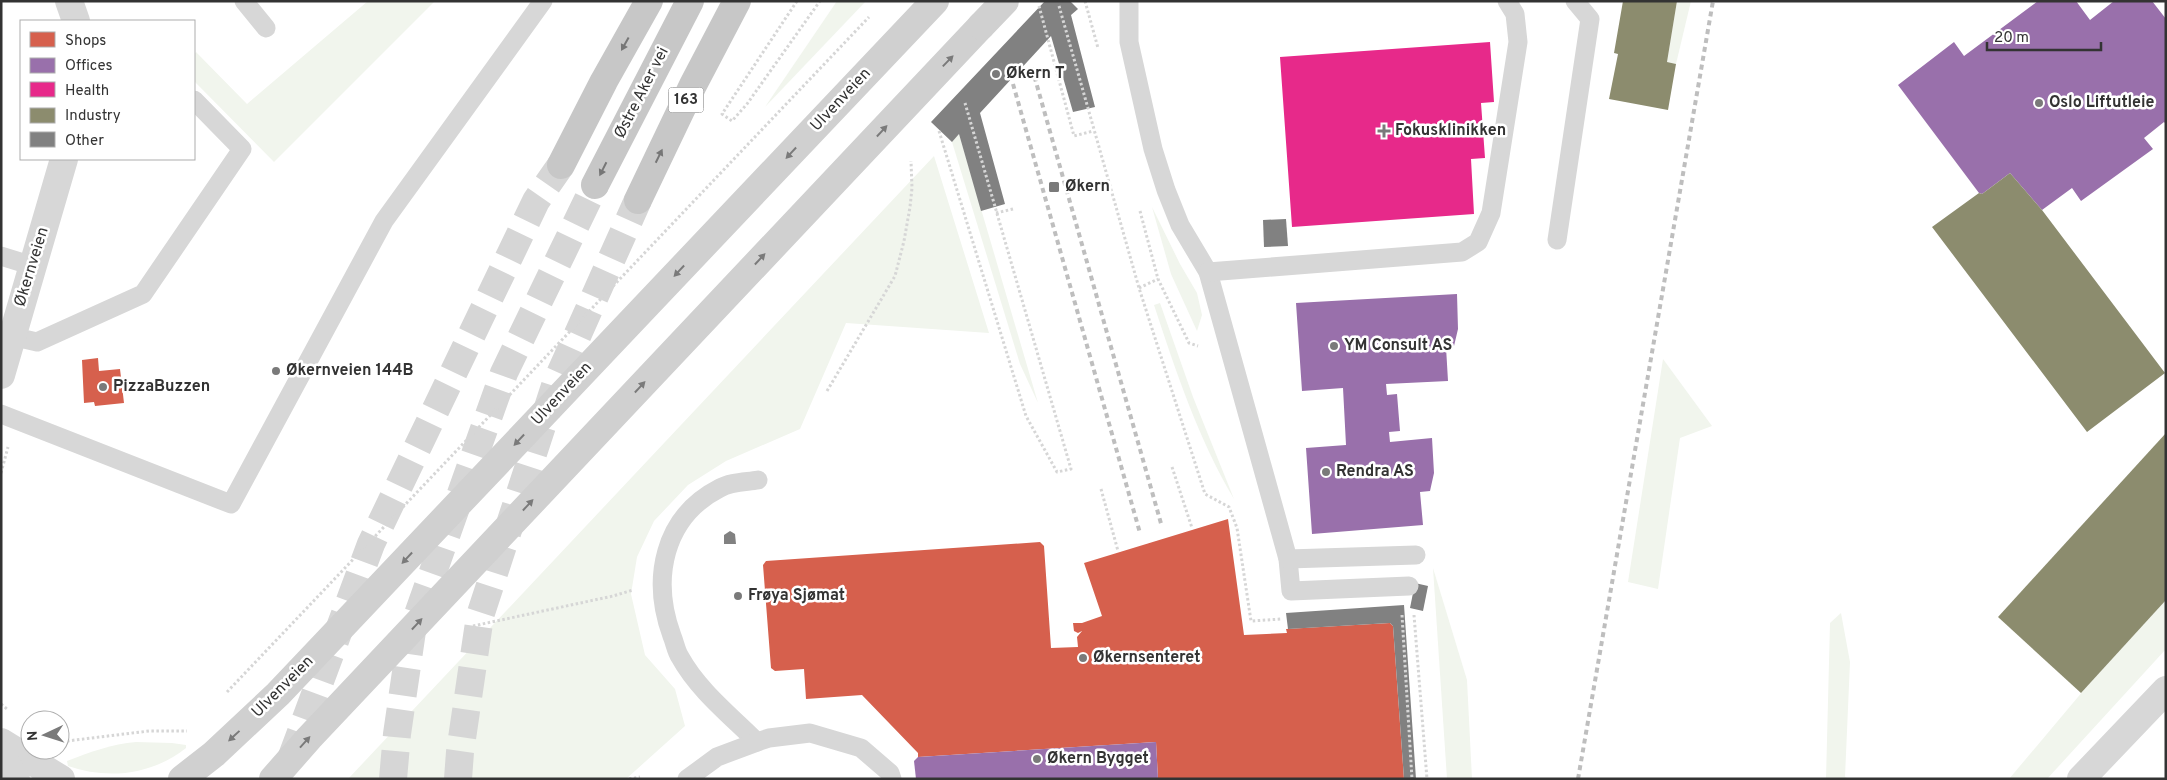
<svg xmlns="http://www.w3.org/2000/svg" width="2167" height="780" font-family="Overpass,sans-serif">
<rect width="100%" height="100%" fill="#fff"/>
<!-- green -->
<g fill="#f1f5ed">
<path d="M368 1H435L274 162 194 81V55L196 52 247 104Z"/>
<path d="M837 1H866L765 107Z"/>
<path d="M1677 1H1691L1676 64 1667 62Z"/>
<path d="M959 134 1038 403 1020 364 952 142Z"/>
<path d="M934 156 989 333 846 323 800 429 726 461 688 485 654 521 637 557 631 594 645 655 675 689 685 726 626 779H348Z"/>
<path d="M1152 207 1180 264 1197 293 1202 315 1197 331 1171 274Z"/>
<path d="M1160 303 1193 397 1234 499C1198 438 1176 372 1154 305Z"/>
<path d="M1663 359 1712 426 1680 438 1658 589 1628 582Z"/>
<path d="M1433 568 1467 680 1472 779H1447Z"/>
<path d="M2166 600V649L2047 779H2009L2083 691Z"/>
<path d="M1841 613 1850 662 1845 777 1849 779H1826L1830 623Z"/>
<path d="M136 742 172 743 186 745V748C152 775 108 780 68 766L67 761C90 752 112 744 136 742Z"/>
</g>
<!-- shops -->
<g fill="#d6604d">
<path d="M98 358 99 371 120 369 124 403 95 406 94 402 84 403 82 360Z"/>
<path d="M1228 519 1244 635 1287 633 1286 629 1390 623 1393 626 1404 779H1158L1156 742 918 757V753L862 695 806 699 804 669 775 671 771 668 763 565 766 561 1040 542 1044 546 1051 648 1078 647 1077 637 1082 631 1078 633 1074 631 1073 623H1082L1102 616 1084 563Z"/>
</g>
<!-- offices -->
<g fill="#9970ab">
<path d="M2038 1H2076L2090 20 2114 1H2152L2166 19V124L2164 122 2144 138 2153 149 2081 201 2072 188 2042 210 2010 173 1982 194 1979 193 1898 85 1954 42 1964 56Z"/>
<path d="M1457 294 1458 329 1454 346 1446 347 1448 381 1386 384 1387 395 1397 394 1400 431 1389 432 1390 442 1432 438 1434 473 1430 491 1420 492 1423 525 1312 534 1306 448 1346 445 1343 388 1302 391 1296 303Z"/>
<path d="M1156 742 1158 779H916L914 761 918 757Z"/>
</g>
<!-- health -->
<path fill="#e7298a" d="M1490 42 1494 102 1481 103 1485 158 1471 159 1474 214 1292 227 1280 57Z"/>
<!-- industry -->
<g fill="#8c8c6e">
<path d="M1623 1H1677L1667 62 1676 64 1668 110 1609 99 1618 54 1614 53Z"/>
<path d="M2010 173 2042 210 2165 373 2087 432 1932 227 1979 193 1982 194Z"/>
<path d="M2166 433V600L2081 693 1998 617Z"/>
</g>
<!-- building -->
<g fill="#818181">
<path d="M1045 1H1070L1078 9 1071 15 1095 107 1073 112 1051 36 980 113 1005 204 981 211 959 134 952 142 931 122Z"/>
<path d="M1286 219 1288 246 1264 247 1263 220Z"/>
<path d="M730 531 735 534 736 544H724V535Z"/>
<path d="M1415 583 1428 586 1423 611 1410 608Z"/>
<path d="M1404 605 1416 779H1404L1393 626 1390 623 1288 629 1286 613Z"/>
</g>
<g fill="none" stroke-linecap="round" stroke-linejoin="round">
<!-- trunk-tunnel -->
<g stroke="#d6d6d6" stroke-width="28" stroke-dasharray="28 14" stroke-linecap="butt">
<path d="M291 759 371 544 536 201 561 165"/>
<path d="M393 779 397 734 412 631 504 373 595 185"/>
<path d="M458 779 460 752 480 616 556 383 638 200"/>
</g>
<!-- path -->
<g stroke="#d6d6d6" stroke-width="3" stroke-dasharray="2.5 2.5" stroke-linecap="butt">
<path d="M797 1 722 114 732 121 747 104 820 1"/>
<path d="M1085 1 1098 48"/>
<path d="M1039 6 1074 136 1093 131"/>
<path d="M1059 6 1139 288 1205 494 1229 507 1237 528 1251 621 1281 619"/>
<path d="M939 131 1026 416 1057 472 1071 469 965 103"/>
<path d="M1140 211 1158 279 1189 343 1198 346"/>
<path d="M996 213 1013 209"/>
<path d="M1139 288 1158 279"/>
<path d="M827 391 895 276 904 241 910 207 912 188 911 161"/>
<path d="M1172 467 1192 528"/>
<path d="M1 473 8 447"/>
<path d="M1101 489 1118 551"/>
<path d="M1402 615 1412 779"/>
<path d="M1414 615 1427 779"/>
<path d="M473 626 613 596 633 590"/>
<path d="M227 692 869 17"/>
<path d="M1 704 7 709"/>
<path d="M67 741 149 731H187"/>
<path d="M629 779 640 777"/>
</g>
<!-- service -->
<g stroke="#d7d7d7" stroke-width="19">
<path d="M244 1 266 28"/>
<path d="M1129 1V42L1153 149 1166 190 1180 225 1208 272 1288 559 1291 591 1409 586"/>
<path d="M1557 240 1590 19 1575 1"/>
<path d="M1 256 33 266"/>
<path d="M1208 272 1462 252 1478 242 1491 213 1518 42 1515 14 1507 1"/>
<path d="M2 334 37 342 143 294 242 149 194 100"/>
<path d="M1 414 231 504 384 221 543 1"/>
<path d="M1288 559 1416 555"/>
<path d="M757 742C731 716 698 690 680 657 676 651 675 643 672 636 651 579 663 517 720 488 730 482 746 482 758 480"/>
<path d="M687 779 717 757 757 742 769 738 810 733 861 748 890 773 892 779"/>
</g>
<!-- minor -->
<path stroke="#d7d7d7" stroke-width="28" d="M2081 779 2166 690"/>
<!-- tertiary -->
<g stroke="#d7d7d7" stroke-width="28">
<path d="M69 1 76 21"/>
<path d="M1 375 64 159"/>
<path d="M1 742 61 779"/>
<path d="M1 755 16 779"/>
</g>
<!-- secondary -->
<g stroke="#d0d0d0" stroke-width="28">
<path d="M182 779 214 754 278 694 935 1"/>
<path d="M273 779 309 738 981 26"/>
</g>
<!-- trunk -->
<g stroke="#c7c7c7" stroke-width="28">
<path d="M561 165 604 81 649 1"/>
<path d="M595 185 690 1"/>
<path d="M638 200 693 85 737 1"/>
</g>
<!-- rail -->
<g stroke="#bebebe" stroke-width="4" stroke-dasharray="5 4" stroke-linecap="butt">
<path d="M1032 68 1162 527"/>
<path d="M1013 84 1140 533"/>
<path d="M1578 779 1713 1"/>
</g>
<!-- secondary-bridge -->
<path stroke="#d0d0d0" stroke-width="28" d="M981 26 1005 1"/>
</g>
<!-- one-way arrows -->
<defs><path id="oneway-solid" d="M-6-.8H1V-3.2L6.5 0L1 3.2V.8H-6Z" transform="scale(1.25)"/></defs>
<g fill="#767676">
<use href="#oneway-solid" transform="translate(625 44) rotate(119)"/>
<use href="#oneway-solid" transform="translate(659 156) rotate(-64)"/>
<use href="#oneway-solid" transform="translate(603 169) rotate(117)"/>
</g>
<g fill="#7a7a7a">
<use href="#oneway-solid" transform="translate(948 61) rotate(-46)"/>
<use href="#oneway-solid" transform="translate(882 131) rotate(-47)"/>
<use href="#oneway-solid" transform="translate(791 153) rotate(133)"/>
<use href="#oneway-solid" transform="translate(760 259) rotate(-47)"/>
<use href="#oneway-solid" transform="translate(679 271) rotate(133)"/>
<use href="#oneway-solid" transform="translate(640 387) rotate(-47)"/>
<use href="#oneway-solid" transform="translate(519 440) rotate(133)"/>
<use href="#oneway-solid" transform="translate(528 505) rotate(-47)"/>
<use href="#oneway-solid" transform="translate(407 558) rotate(133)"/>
<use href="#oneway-solid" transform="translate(417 624) rotate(-47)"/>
<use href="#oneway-solid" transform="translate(234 736) rotate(137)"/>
<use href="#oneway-solid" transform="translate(305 742) rotate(-48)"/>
</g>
<!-- markers -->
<g fill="#7a7a7a" stroke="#fff" stroke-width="2">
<circle cx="996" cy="74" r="5"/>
<circle cx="2039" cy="103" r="5"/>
<path d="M1381.5 123.5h5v5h5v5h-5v5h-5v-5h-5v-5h5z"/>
<rect x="1048" y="181" width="12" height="12" rx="2.5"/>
<circle cx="1334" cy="346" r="5"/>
<circle cx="276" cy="371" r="5"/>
<circle cx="103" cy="387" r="5"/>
<circle cx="1326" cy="472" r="5"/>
<circle cx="738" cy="596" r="5"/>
<circle cx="1083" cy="658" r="5"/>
<circle cx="1037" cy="759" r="5"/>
</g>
<g text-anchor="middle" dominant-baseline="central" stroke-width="5" stroke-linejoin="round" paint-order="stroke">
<!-- shield labels -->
<rect fill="#fff" stroke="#707070" stroke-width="1" x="668.5" y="87.5" width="35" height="25" rx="4"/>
<g font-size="15" font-weight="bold" fill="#333">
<text x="686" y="100">163</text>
</g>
<!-- poi labels -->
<g font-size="16" font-weight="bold" fill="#333" stroke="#fff" text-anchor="start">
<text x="1006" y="74">Økern T</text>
<text x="2049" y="103">Oslo Liftutleie</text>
<text x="1395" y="131">Fokusklinikken</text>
<text x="1065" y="187">Økern</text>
<text x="1344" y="346">YM Consult AS</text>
<text x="286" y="371">Økernveien 144B</text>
<text x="113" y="387">PizzaBuzzen</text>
<text x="1336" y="472">Rendra AS</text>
<text x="748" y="596">Frøya Sjømat</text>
<text x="1093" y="658">Økernsenteret</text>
<text x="1047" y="759">Økern Bygget</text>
</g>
<!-- street labels -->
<g font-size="16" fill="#333" stroke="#fff">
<text transform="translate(642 93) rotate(-63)">Østre Aker vei</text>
<text transform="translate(841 100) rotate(-47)">Ulvenveien</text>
<text transform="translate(32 267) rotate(-73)">Økernveien</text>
<text transform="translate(562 394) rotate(-47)">Ulvenveien</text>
<text transform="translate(283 687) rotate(-45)">Ulvenveien</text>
</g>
</g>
<!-- border -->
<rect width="2167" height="780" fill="none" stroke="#333333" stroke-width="5"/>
<!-- legend -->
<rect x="20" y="20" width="175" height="140" fill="#ffffff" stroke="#adadad"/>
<rect x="30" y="32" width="25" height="15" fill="#d6604d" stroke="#adadad"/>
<text x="65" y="45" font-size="15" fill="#333333">Shops</text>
<rect x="30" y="58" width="25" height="15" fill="#9970ab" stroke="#adadad"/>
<text x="65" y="70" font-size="15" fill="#333333">Offices</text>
<rect x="30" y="82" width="25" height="15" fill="#e7298a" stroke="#adadad"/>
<text x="65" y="95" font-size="15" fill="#333333">Health</text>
<rect x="30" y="108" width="25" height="15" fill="#8c8c6e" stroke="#adadad"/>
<text x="65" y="120" font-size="15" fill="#333333">Industry</text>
<rect x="30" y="132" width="25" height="15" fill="#818181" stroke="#adadad"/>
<text x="65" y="145" font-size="15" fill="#333333">Other</text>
<!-- north arrow -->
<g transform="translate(45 735) rotate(266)"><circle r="24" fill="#ffffff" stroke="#adadad"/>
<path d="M0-4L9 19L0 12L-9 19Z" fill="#7a7a7a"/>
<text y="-8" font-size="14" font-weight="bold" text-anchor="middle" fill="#333333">N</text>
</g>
<!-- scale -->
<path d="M1987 42v8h114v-8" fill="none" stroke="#333333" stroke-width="2.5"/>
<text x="1994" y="42" font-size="15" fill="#333333" stroke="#ffffff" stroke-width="4" paint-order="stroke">20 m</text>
</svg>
